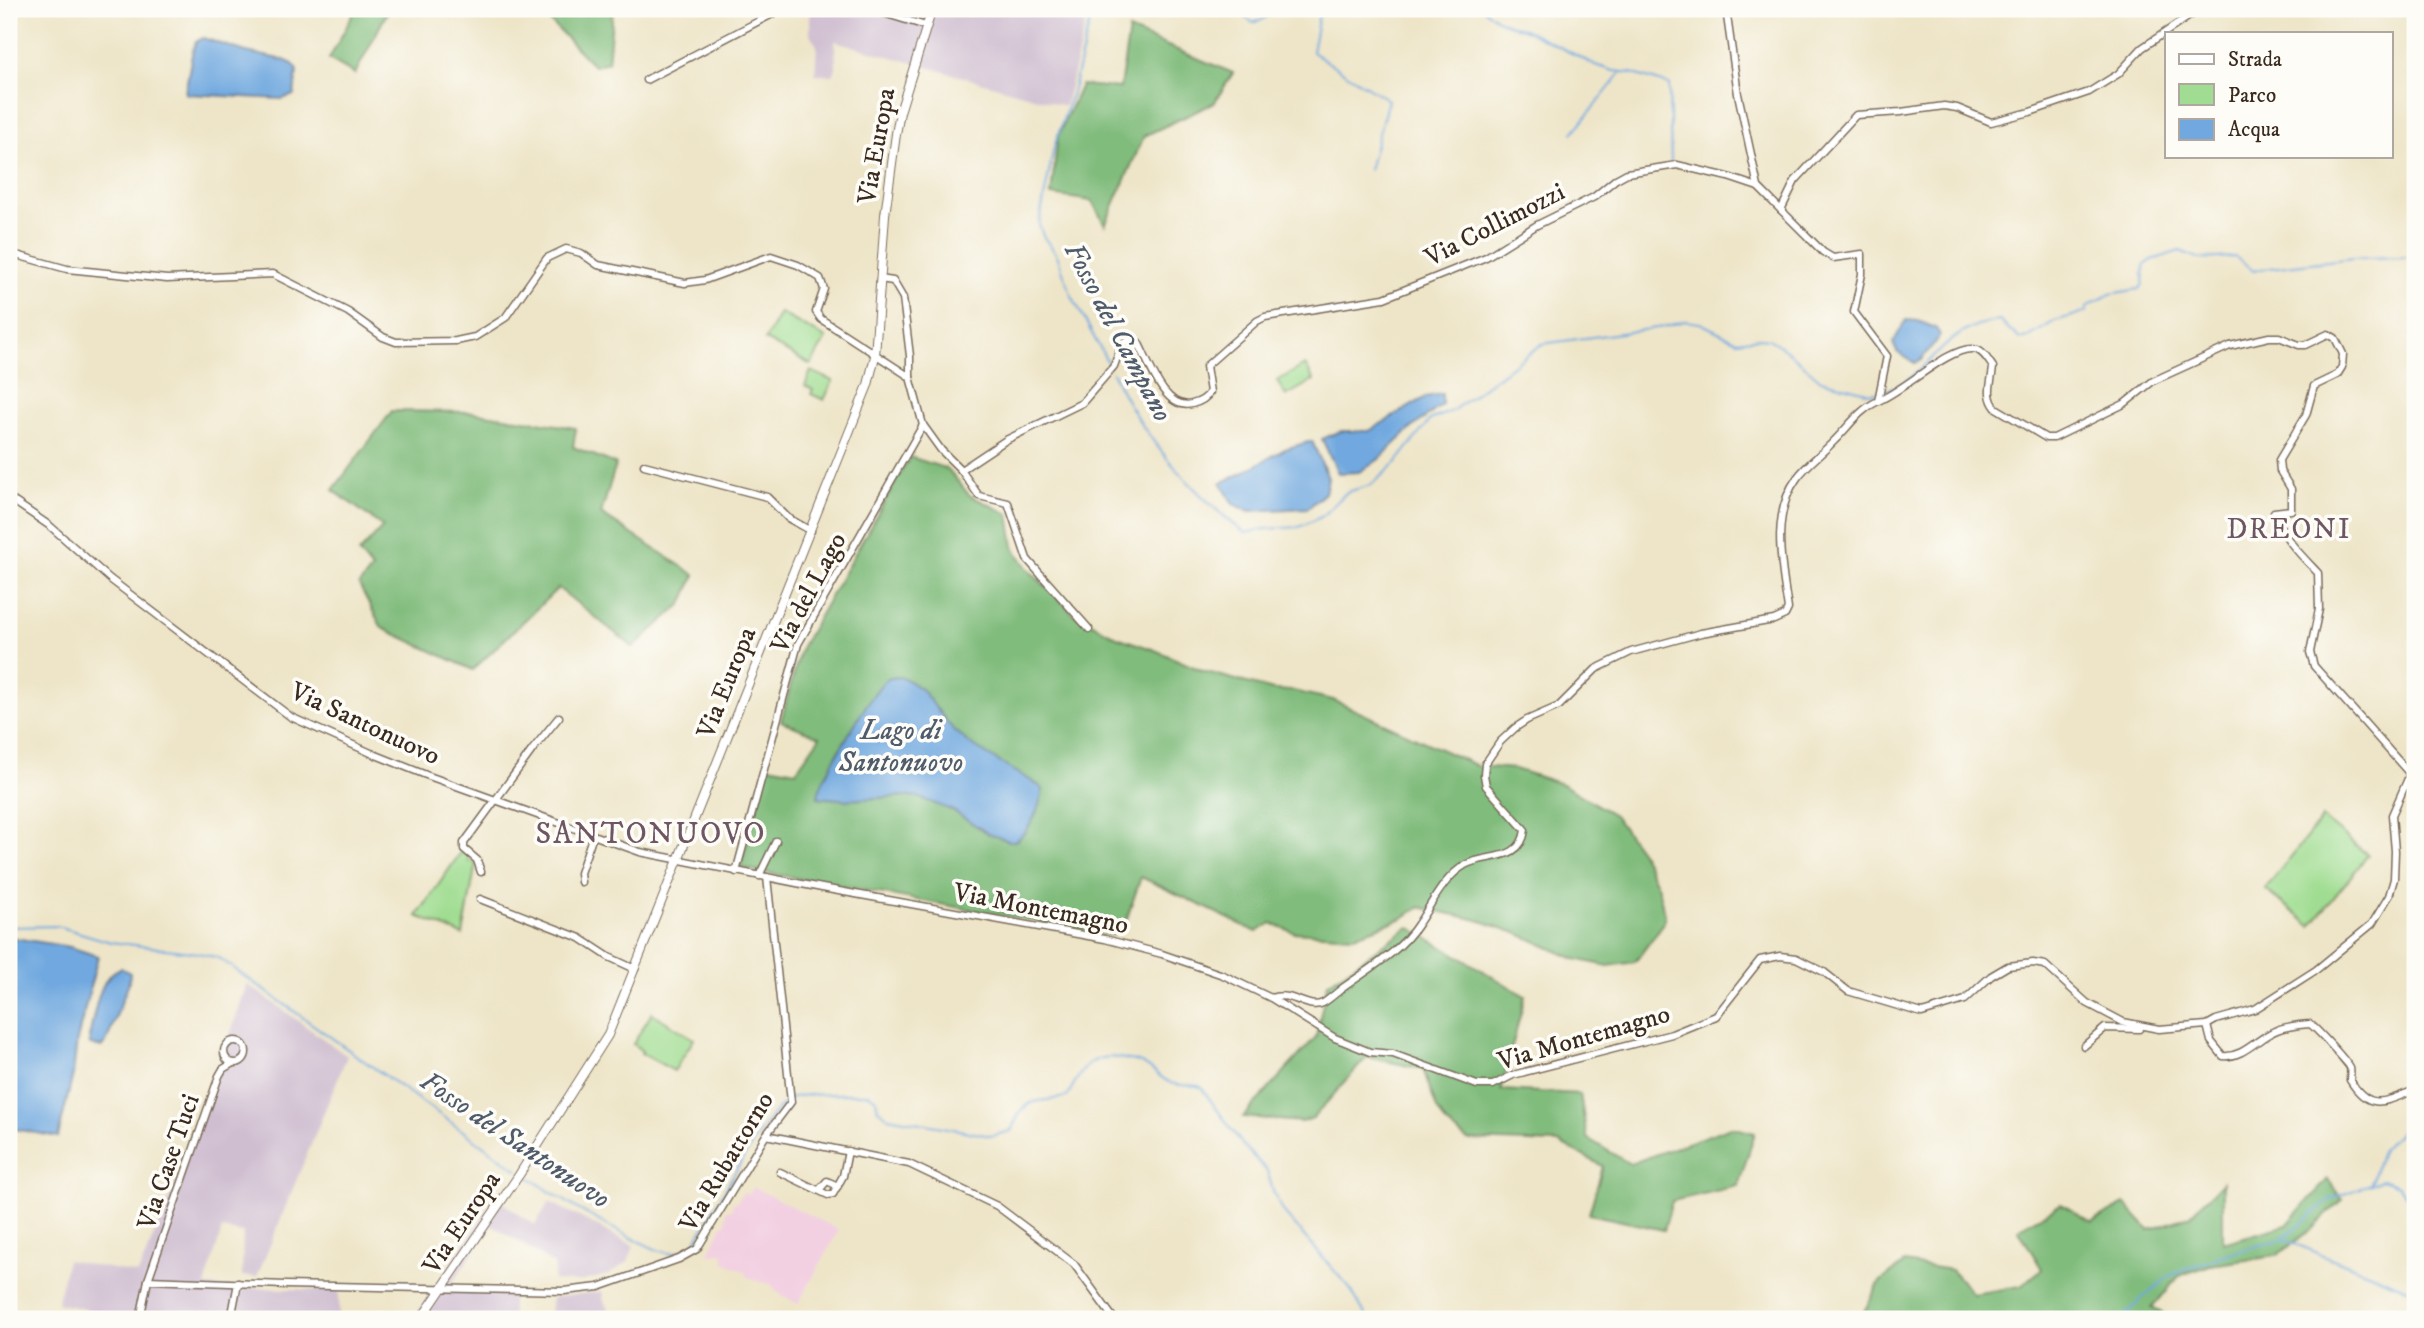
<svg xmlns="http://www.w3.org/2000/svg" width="2424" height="1328" font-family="'IM FELL DW Pica',serif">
<rect width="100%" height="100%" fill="#fdfcf7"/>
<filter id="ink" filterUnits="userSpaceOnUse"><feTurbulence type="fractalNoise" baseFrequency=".0143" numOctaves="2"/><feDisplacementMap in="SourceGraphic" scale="14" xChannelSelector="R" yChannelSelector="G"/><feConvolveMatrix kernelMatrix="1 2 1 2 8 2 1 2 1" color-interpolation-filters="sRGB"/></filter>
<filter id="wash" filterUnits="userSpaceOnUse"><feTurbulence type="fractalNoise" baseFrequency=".00686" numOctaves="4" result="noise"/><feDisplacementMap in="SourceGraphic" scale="28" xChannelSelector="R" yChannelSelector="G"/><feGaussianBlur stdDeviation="1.57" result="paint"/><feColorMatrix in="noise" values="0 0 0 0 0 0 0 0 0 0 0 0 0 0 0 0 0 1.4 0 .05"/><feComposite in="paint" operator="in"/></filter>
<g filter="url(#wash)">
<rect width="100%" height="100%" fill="#eee5c8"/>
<!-- built -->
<path fill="#f2d0e2" d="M753 1187 839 1230 798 1304 777 1292 771 1284 757 1281 746 1276V1272L724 1262V1253L709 1254 722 1225 726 1224V1210H733L732 1203 737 1202 743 1192 749 1195Z"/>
<!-- industrial -->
<g fill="#cfbed0">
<path d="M810 9H955L979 14 980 9H1089L1065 106 835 41 836 68 833 75 815 74 817 46 810 34Z"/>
<path d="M247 984 347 1056 257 1277 242 1276 243 1233 222 1229 205 1286 339 1291V1319H130L57 1303 67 1260 138 1274 196 1136Z"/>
<path d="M496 1198 535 1225 549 1202 562 1208 634 1246 628 1262 608 1275 578 1282 553 1281 555 1265 492 1225 452 1283 465 1293 512 1295V1319H413Z"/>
<path d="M602 1291 604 1302 616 1319H549L552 1298Z"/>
</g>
<!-- green -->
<g fill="#a0dd92" stroke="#6e8458" stroke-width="2">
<path d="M780 313 826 338 811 365 765 340Z"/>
<path d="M1305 365 1314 380 1286 396 1277 381Z"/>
<path d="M811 371 833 381 824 400 811 394 813 390 805 386Z"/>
<path d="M2322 818 2368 855 2311 926 2265 889Z"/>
<path d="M461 852 470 856 468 861 476 863 463 935 417 916Z"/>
<path d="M652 1013 694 1039 674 1071 641 1053 642 1051 633 1044Z"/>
</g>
<!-- forest -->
<g fill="#80bc7c" stroke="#5e734d" stroke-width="2">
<path d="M356 9H389L355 74 329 59Z"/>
<path d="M538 9H613L608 62 594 66Z"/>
<path d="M1129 30 1233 73 1214 103 1144 136 1105 225 1092 201 1051 195 1058 136 1081 85 1120 88Z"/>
<path d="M392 411 472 412 576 428 573 447 616 464 601 514 695 575 682 604 633 647 558 588 473 670 382 628 359 585 372 569 359 553 383 527 333 490Z"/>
<path d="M910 457 948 469 969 495 1009 514 1014 548 1027 568 1074 614 1117 637 1155 650 1203 671 1273 690 1293 691 1333 700 1477 766 1515 769 1562 784 1614 815 1641 852 1658 888 1665 916 1663 924 1635 962 1608 966 1575 959 1519 934 1478 920 1419 907 1403 918 1354 936 1293 932 1271 923 1257 932 1141 877 1125 924 1112 935 740 868 769 766 796 771 820 737 781 721 801 648Z"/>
<path d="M1409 927 1525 996 1501 1090 1580 1094 1587 1138 1630 1164 1731 1127 1755 1133 1738 1186 1672 1201 1664 1230 1589 1214 1603 1166 1559 1143 1467 1140 1446 1123 1437 1109 1423 1069 1367 1057 1313 1118 1302 1122 1243 1117 1316 1037 1327 984Z"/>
<path d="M2328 1179 2342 1200 2312 1229 2276 1256 2210 1265 2179 1276 2152 1308 2173 1319H1860L1880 1282 1904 1263 1952 1270 1973 1294 2021 1286 2042 1269 2018 1229 2061 1204 2092 1222 2125 1204 2149 1230 2190 1216 2223 1182V1243L2287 1225Z"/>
</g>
<!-- water -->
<g fill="#70a8df" stroke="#56697e" stroke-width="2">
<path d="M203 38 246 52 284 60 293 64 297 71 294 95 282 99 188 94 185 93 193 49 196 42Z"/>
<path d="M1906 320 1918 321 1936 328 1940 336 1921 360 1915 363 1897 352 1893 343Z"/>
<path d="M1442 394V405L1413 427 1378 460 1359 472 1338 473 1322 439 1341 431H1369L1426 397Z"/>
<path d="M1312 441 1328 478 1325 493 1308 508 1249 511 1233 504 1221 483 1242 473 1285 449Z"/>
<path d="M896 677 904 678 921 689 952 728 970 744 1038 785 1043 790C1039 809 1031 829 1016 841H1009L989 834 953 811 918 797 908 796 847 800 818 797C818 783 874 688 886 680 889 678 893 678 896 677Z"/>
<path d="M9 937 70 947 98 956 77 1040 73 1074 58 1137 9 1128Z"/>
<path d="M121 968 130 973 129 982 106 1043 102 1047 90 1045 89 1037C95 1016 97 976 121 968Z"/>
</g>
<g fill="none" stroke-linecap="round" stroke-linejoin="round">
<!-- stream -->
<g stroke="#70a8df" stroke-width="2">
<path d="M1093 9 1072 93 1054 147 1039 224 1043 236 1057 255 1071 294 1110 367"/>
<path d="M1235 9 1253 23 1262 20 1277 9"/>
<path d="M1320 9 1312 52 1388 100 1369 170"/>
<path d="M1483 9 1500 21 1526 30 1595 65 1614 71 1631 73 1669 85 1671 162"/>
<path d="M1573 133 1621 73"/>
<path d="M1112 372C1141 435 1190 491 1245 533L1265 529 1299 527 1321 517 1347 492 1371 485 1396 463 1430 420 1452 411 1542 344 1664 327 1684 321 1700 323 1737 341 1759 338 1769 339 1785 349 1821 380 1870 393 1876 392"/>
<path d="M1882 391C1931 379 1942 324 2000 321L2020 339 2029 337 2055 321 2086 312 2088 306 2110 294 2139 289 2143 284 2144 266 2152 260 2180 251 2200 259 2235 257 2253 270 2353 258 2415 257"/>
<path d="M9 927 57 926 111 942 198 953 219 958 518 1170"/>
<path d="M523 1173C559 1199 594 1220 634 1239 645 1244 658 1252 669 1253 679 1254 687 1248 694 1243 715 1213 764 1107 794 1097 808 1093 852 1094 869 1094L876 1099 878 1110 888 1117 991 1136 1011 1131C1026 1094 1032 1104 1067 1097 1080 1073 1088 1053 1119 1058 1126 1060 1134 1060 1141 1063 1152 1068 1159 1077 1169 1082 1179 1088 1190 1083 1201 1087L1242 1144 1267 1171 1274 1194 1285 1214 1351 1290 1368 1319"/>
<path d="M2371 1183 2381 1151 2415 1116"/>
<path d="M2284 1238 2330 1199 2382 1180 2398 1186 2415 1206"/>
<path d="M2121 1319 2143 1297 2171 1275 2227 1254 2283 1239 2415 1292"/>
</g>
</g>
</g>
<g filter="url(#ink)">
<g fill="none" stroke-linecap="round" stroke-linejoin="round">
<defs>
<g id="minor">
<path d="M870 9 926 26"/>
<path d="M646 80 782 9"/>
<path d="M1781 210 1795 181 1856 115 1901 112 1944 106 1957 108 1991 122 2030 112 2089 92 2118 74 2142 48 2200 9"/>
<path d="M9 253 67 269 167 279 273 274 348 312 383 337 396 342 456 341 475 337 505 318 547 258 566 249 581 253 598 265 685 283 705 280 771 256 798 265 820 278 824 289 816 312 821 319 910 377"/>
<path d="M880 279 893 281 903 298 910 356V377L923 425 941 450 961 470 979 496 1008 503 1027 559 1089 629"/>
<path d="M1878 401C1905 390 1949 347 1973 349 1982 349 1988 360 1993 367 1992 382 1985 395 1996 408L2046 438H2054L2124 404 2153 381 2230 346 2269 337H2279L2299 345H2305L2328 334 2335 338 2343 354 2342 367 2337 375 2314 386 2306 415 2279 460 2280 471 2291 489V510L2274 512C2282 537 2300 554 2318 573L2319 609 2310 652 2314 666 2410 774"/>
<path d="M644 465 767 497 788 518 811 531"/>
<path d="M961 470 1006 440 1082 403 1114 366 1122 344 1132 339 1138 342C1149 362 1164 411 1192 404 1200 402 1206 399 1210 392L1206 366 1257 321 1265 317 1384 298 1486 257 1537 225 1594 197 1616 179 1627 173 1677 165 1728 177 1758 187"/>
<path d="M9 498 50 526 110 579 291 717 371 753 426 775 640 852 822 888 1105 939 1162 954 1223 975 1271 998 1335 1038 1370 1052 1393 1054 1477 1085H1493L1513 1075 1672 1034 1716 1016 1760 960 1780 956 1796 958 1824 972 1848 991 1922 1013 1965 1000 1991 976 2008 966 2033 963 2045 965 2087 1003 2123 1022 2159 1029 2207 1025 2216 1020 2255 1009 2316 970 2372 924 2389 896 2394 879 2395 851 2392 815 2410 774"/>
<path d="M481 872 477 860 464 849V843L533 749 559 717"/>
<path d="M736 872 798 644 923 425"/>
<path d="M759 876 776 841"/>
<path d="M581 882 580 873 593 835"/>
<path d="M480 899 580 938 609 957 635 969"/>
<path d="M1271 998C1292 990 1307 1011 1323 1003 1330 999 1337 992 1344 987 1369 969 1401 951 1418 924 1432 904 1443 878 1465 865 1486 853 1521 863 1525 830L1486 786 1484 775 1485 764 1500 742 1515 728 1527 720 1559 706 1596 669 1631 652 1701 633 1774 620 1785 615 1788 609C1782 567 1770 515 1797 478 1807 464 1823 453 1835 440 1849 426 1859 410 1878 401L1887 356 1854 312 1862 274V254L1833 258 1823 252 1758 187 1738 94 1726 9"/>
<path d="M2207 1025 2211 1041 2223 1056C2244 1058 2258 1037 2277 1030 2287 1026 2299 1025 2310 1024 2315 1027 2350 1065 2350 1068 2351 1072 2350 1076 2350 1080 2370 1113 2386 1101 2415 1090"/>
<circle cx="235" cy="1052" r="11"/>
<path d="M2084 1046 2105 1028 2139 1029"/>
<path d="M766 1135 909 1164 997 1206 1074 1264 1114 1319"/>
<path d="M780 1172 828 1195 833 1194 843 1176 848 1151"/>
<path d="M819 1190 827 1181 838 1186"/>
<path d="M148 1280 285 1285 564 1291 599 1287 679 1259 697 1249 766 1135 791 1102 767 877"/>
<path d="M140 1319 148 1280 219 1076 223 1069 233 1063"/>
<path d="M231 1319 238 1283"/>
</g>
<path id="major" d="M421 1319 519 1175 608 1035 868 385 875 356 885 215 896 134 900 112 932 9"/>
</defs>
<!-- minor casing -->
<use href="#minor" stroke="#7a6b5a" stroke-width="9"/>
<!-- major casing -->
<use href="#major" stroke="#7a6b5a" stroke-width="10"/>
<!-- minor -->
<use href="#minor" stroke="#fff" stroke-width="6"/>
<!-- major -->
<use href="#major" stroke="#fff" stroke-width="8"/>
</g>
</g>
<g text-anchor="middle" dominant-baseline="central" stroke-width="7" stroke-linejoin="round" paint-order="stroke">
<!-- street labels -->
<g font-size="26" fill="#3b2a1e" stroke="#fdfcf7">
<text transform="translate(877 146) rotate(-80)">Via Europa</text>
<text transform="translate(1495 225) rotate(-27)">Via Collimozzi</text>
<text transform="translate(809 593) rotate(-62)">Via del Lago</text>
<text transform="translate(727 683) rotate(-68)">Via Europa</text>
<text transform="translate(365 724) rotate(25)">Via Santonuovo</text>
<text transform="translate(1041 909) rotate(11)">Via Montemagno</text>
<text transform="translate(1584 1038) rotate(-16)">Via Montemagno</text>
<text transform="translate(169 1162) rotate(-71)">Via Case Tuci</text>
<text transform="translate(727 1162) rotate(-59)">Via Rubattorno</text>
<text transform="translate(462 1223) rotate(-56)">Via Europa</text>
</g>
<!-- water labels -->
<g font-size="28" font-style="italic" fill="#505c6b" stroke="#fdfcf7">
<text transform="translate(1118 332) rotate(62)">Fosso del Campano</text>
<text x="901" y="730">Lago di<tspan x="901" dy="32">Santonuovo</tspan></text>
<text transform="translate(515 1140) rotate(34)">Fosso del Santonuovo</text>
</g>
<!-- neighbourhood labels -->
<g font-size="28" letter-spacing="2" fill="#6e5663" stroke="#fdfcf7">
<text x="2289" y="529">DREONI</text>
</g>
<!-- quarter labels -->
<g font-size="30" letter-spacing="2" fill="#6e5663" stroke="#fdfcf7">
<text x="651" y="834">SANTONUOVO</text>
</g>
</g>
<!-- margin -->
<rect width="2424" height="1328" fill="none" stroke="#fdfcf7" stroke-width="35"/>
<!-- legend -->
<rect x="2165" y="32" width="228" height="126" fill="#fdfcf7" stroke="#afa8a0" stroke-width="2"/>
<rect x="2179" y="54" width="35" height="10" fill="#ffffff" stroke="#afa8a0" stroke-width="2"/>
<text x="2228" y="66" font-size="21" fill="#3b2a1e">Strada</text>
<rect x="2179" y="84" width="35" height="21" fill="#a0dd92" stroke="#afa8a0" stroke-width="2"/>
<text x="2228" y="102" font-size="21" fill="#3b2a1e">Parco</text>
<rect x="2179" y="119" width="35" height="21" fill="#70a8df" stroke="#afa8a0" stroke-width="2"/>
<text x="2228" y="136" font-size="21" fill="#3b2a1e">Acqua</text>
</svg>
